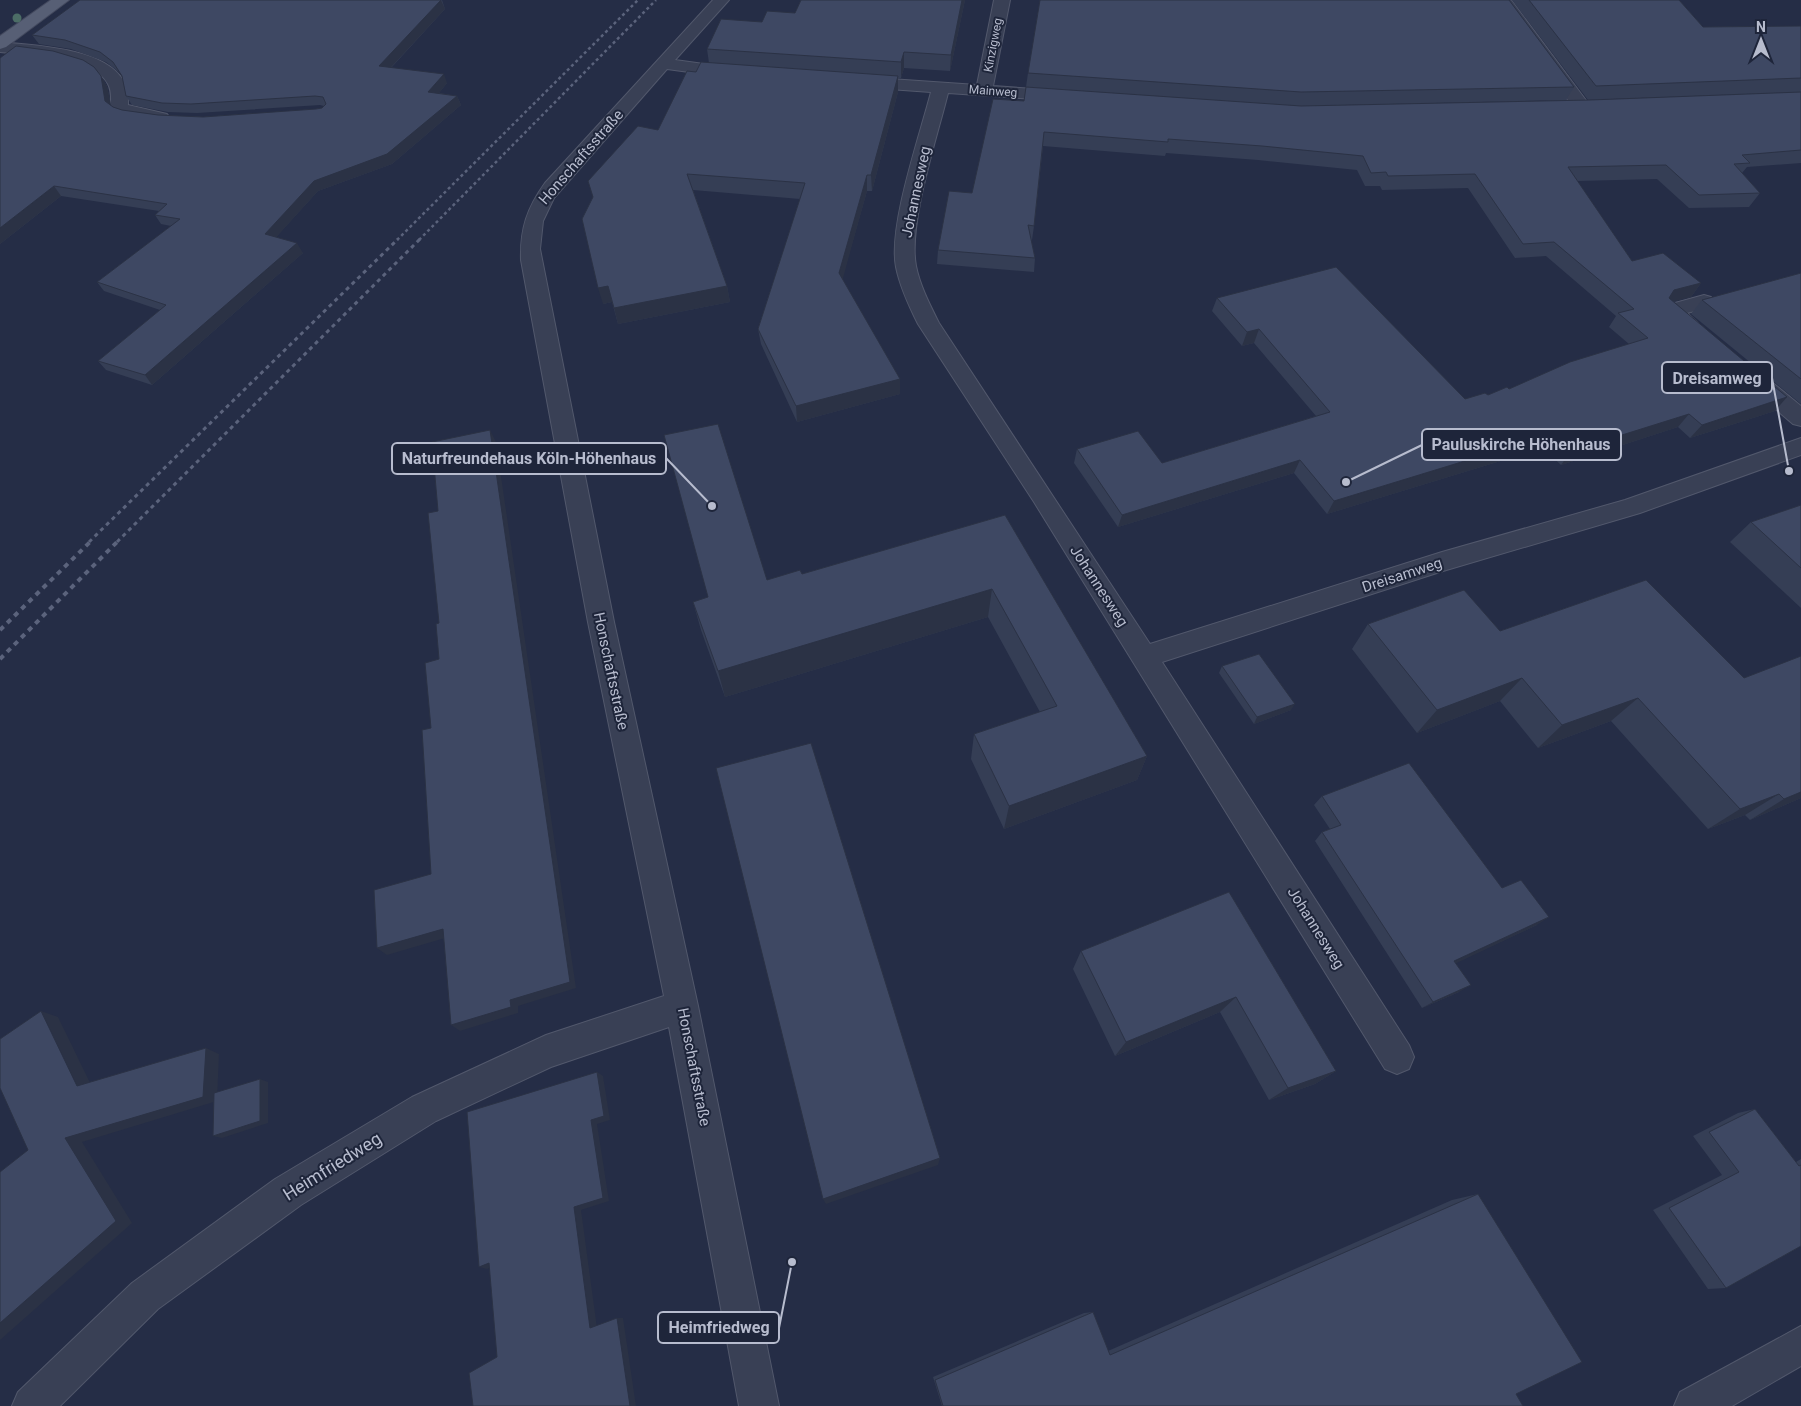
<svg xmlns="http://www.w3.org/2000/svg" width="1801" height="1406" font-family="Roboto,sans-serif">
<rect width="100%" height="100%" fill="#252d46"/>
<g fill="none" stroke-linecap="round" stroke-linejoin="round">
<defs>
<g id="minor">
<path d="M713 0H729L675 60 740 69 742 73 740 77 734 78 667 69 554 198 543 221 540 249 614 622 698 1006 779 1406H739L669 1027 551 1067 436 1121 301 1205 158 1309 60 1406H12L18 1392 132 1283 275 1179 412 1097 546 1035 664 996 588 622 521 260C520 229 527 208 545 183Z"/>
<path d="M994 0H1010L993 86 1063 91 1069 92 1072 96 1069 100 1063 101 948 93C937 138 908 224 916 266 920 286 930 305 939 323L1150 644 1442 552 1625 500 1801 438V455L1640 513 1443 571 1162 662 1409 1045 1414 1057 1409 1069 1397 1074 1385 1069 1034 502 918 324C909 306 900 287 896 267 888 226 920 135 931 92L861 87 855 86 853 82 855 78 861 77 977 85Z"/>
<path d="M1495 0H1511L1588 103 1591 107 1588 111H1576Z"/>
<path d="M0 42C35 46 111 47 126 86 128 92 128 99 128 105L167 114 170 118 167 122 161 123 120 115 111 107C111 100 112 91 108 84 94 56 28 55 0 52Z"/>
<path d="M1704 295 1711 297 1714 302 1711 307 1687 313 1703 328 1699 333C1685 337 1669 323 1661 311L1664 306Z"/>
<path d="M1754 372 1762 374 1801 406V426L1793 424 1746 384 1743 379 1746 374Z"/>
<path d="M1801 1326V1366L1732 1406H1674L1680 1392Z"/>
</g>
<path id="major" d="M51 0H69L6 47 0 49V36Z"/>
</defs>
<!-- minor casing -->
<use href="#minor" stroke="#52586c" stroke-width="2"/>
<!-- major casing -->
<use href="#major" stroke="#43495e" stroke-width="2"/>
<!-- minor -->
<use href="#minor" fill="#394055" fill-rule="evenodd"/>
<!-- major -->
<use href="#major" fill="#575f75" fill-rule="evenodd"/>
<!-- rail-far2 -->
<g stroke="#5b637c" stroke-width="2.5" stroke-dasharray="3 3" stroke-linecap="butt">
<path d="M397 240 638 0"/>
<path d="M419 240 656 0"/>
</g>
<!-- rail-far1 -->
<g stroke="#5b637c" stroke-width="3" stroke-dasharray="4 4" stroke-linecap="butt">
<path d="M89 542 398 239"/>
<path d="M117 542 420 239"/>
</g>
<!-- rail -->
<g stroke="#5b637c" stroke-width="4" stroke-dasharray="5 5" stroke-linecap="butt">
<path d="M0 630 91 541"/>
<path d="M0 659 118 541"/>
</g>
</g>
<!-- trees -->
<circle fill="#4c6d66" cx="17" cy="18" r="4.5"/>
<!-- wall -->
<g fill="#353e55">
<path d="M442 0 445 9 391 68 447 83 439 93 457 96 461 105 392 164 318 191 276 237 303 253 152 385 106 370 98 361 160 310 104 291 97 282 171 226 161 224 155 215 159 211 61 196 0 244V58L101 76 107 86 111 105 113 107 122 110 158 115 203 117 316 109 322 108 324 106 320 105 197 113 168 112 132 105 126 96 122 76 119 72 106 62 71 49 39 44 32 35Z"/>
<path d="M801 0H965L950 71 904 68 901 78H898V92L872 191H867L842 279 900 379V394L797 422 761 344 758 329 800 199 693 190 727 286 730 302 618 324 612 302 603 304 658 130 696 72 709 63 707 49 762 22 795 13Z"/>
<path d="M1512 0H1679L1703 27 1801 26V92L1588 100Z"/>
<path d="M1028 73 1574 87 1566 100 1300 106 1590 100 1801 92V163L1747 167 1742 173 1760 193 1749 207 1689 208 1657 179 1577 181 1632 261 1701 283 1691 297 1674 301 1775 411 1690 438 1678 427 1561 465 1543 448 1327 514 1294 473 1118 527 1074 463 1077 449 1162 463 1316 416 1254 343 1242 346 1212 311 1217 298 1465 399 1488 395 1509 389 1629 344 1609 327 1616 316 1546 256 1515 258 1468 188 1382 190 1380 186H1365L1357 170 1258 160 1166 153 1165 156 1043 146 1034 226 1032 240H1031L1035 258 1034 272 937 264 938 250 972 193 1024 101Z"/>
<path d="M1801 273V404L1691 314 1702 300Z"/>
<path d="M1801 505V608L1730 542 1751 522Z"/>
<path d="M1005 515 1147 756 1137 780 1004 829 971 759 974 734 1040 712 988 617 725 697 701 630 693 602 767 580 802 574Z"/>
<path d="M1646 580 1801 798 1750 820 1745 815 1708 829 1611 721 1538 748 1500 701 1417 733 1352 649 1368 624 1500 631Z"/>
<path d="M1222 666 1291 710 1254 724 1219 673Z"/>
<path d="M1322 796 1502 888 1537 925 1455 963 1459 992 1422 1008 1315 841 1322 832 1330 829 1314 805Z"/>
<path d="M1229 892 1336 1071 1315 1084 1269 1100 1220 1012 1115 1056 1073 969 1081 951Z"/>
<path d="M1755 1109 1796 1162 1801 1159V1246L1726 1288 1708 1289 1653 1210 1722 1175 1693 1136 1738 1113Z"/>
<path d="M1478 1194 1516 1394 1523 1406H942L933 1377 1084 1313 1093 1312 1108 1351 1452 1200Z"/>
</g>
<!-- shaded-wall -->
<g fill="#2b3245">
<path d="M441 0 445 9 383 76 379 66Z"/>
<path d="M962 0H965L950 71 951 55Z"/>
<path d="M904 52V68L901 78V62Z"/>
<path d="M444 74 447 83 432 102 428 92Z"/>
<path d="M101 76 107 86 112 111 105 101Z"/>
<path d="M898 76V92L872 191 871 175Z"/>
<path d="M457 96 461 105 392 164 318 191 270 244 265 234 314 181Z"/>
<path d="M867 175V191L840 289 839 273Z"/>
<path d="M54 186 61 196 0 244V228Z"/>
<path d="M297 243 303 253 152 385 145 375Z"/>
<path d="M1701 283 1691 297 1664 304 1674 290Z"/>
<path d="M608 286 612 302 603 304 598 288Z"/>
<path d="M727 286 730 302 618 324 614 308Z"/>
<path d="M1259 329 1254 343 1242 346 1247 332Z"/>
<path d="M900 379V394L797 422 796 406Z"/>
<path d="M1787 397 1775 411 1690 438 1702 425Z"/>
<path d="M1689 414 1678 427 1561 465 1571 451Z"/>
<path d="M490 430 496 442 576 988 518 1006V1013L460 1031 451 1025 510 1000Z"/>
<path d="M1553 434 1543 448 1327 514 1334 501Z"/>
<path d="M1300 460 1294 473 1118 527 1122 515Z"/>
<path d="M992 589 988 617 725 697 718 671Z"/>
<path d="M1522 678 1500 701 1417 733 1437 710Z"/>
<path d="M1638 698 1611 721 1538 748 1562 725Z"/>
<path d="M1295 704 1291 710 1254 724 1257 717Z"/>
<path d="M1147 756 1137 780 1004 829 1009 806Z"/>
<path d="M1801 792V798L1750 820 1784 799Z"/>
<path d="M1779 794 1745 815 1708 829 1740 809Z"/>
<path d="M1549 917 1537 925 1444 969 1454 961Z"/>
<path d="M443 929 452 936 387 955 377 948Z"/>
<path d="M1471 985 1459 992 1422 1008 1433 1002Z"/>
<path d="M1236 997 1220 1012 1115 1056 1126 1042Z"/>
<path d="M41 1011 58 1017 94 1091 77 1086Z"/>
<path d="M206 1048 219 1054 217 1101 82 1142 132 1223 0 1340V1323L65 1138Z"/>
<path d="M1336 1071 1315 1084 1269 1100 1288 1088Z"/>
<path d="M597 1072 603 1076 610 1120 597 1124 609 1201 581 1210 597 1328H590L574 1207 591 1120Z"/>
<path d="M260 1079 268 1082V1123L222 1138 213 1136Z"/>
<path d="M940 1158 938 1165 826 1204 823 1199Z"/>
<path d="M489 1263 498 1265 487 1269 479 1267Z"/>
<path d="M617 1318H623L636 1406H630Z"/>
</g>
<!-- building -->
<g fill="#3e4863" stroke="#2b3245">
<path d="M80 0H441L379 66 444 74 428 92 457 96 387 154 314 181 265 234 297 243 145 375 98 361 166 305 97 282 180 219 155 215 167 204 54 186 0 228V58L16 46 53 51 83 60 94 67 101 76 105 101 113 107 122 110 158 115 203 117 316 109 322 108 326 104 323 97 315 96 191 104 162 103 126 96 122 76 113 62 100 52 65 40 32 35Z"/>
<path d="M801 0H962L951 55 904 52 901 62 707 49 721 19 762 22 767 11 795 13Z"/>
<path d="M1040 0H1509L1574 87 1301 92 1028 73Z"/>
<path d="M1529 0H1679L1703 27 1801 26V78L1596 86Z"/>
<path d="M701 62 898 76 871 175H867L839 273 900 379 796 406 758 329 805 183 687 174 727 286 614 308 608 286 598 288 582 219 593 197 588 181 638 126 658 130 687 71 696 72Z"/>
<path d="M1026 87 1301 106 1590 100 1801 92V150L1742 155 1750 163 1734 164 1760 193 1699 195 1666 165 1568 167 1632 261 1663 253 1701 283 1674 290 1669 298 1787 397 1702 425 1689 414 1571 451 1553 434 1334 501 1300 460 1122 515 1077 449 1138 431 1162 463 1330 412 1259 329 1247 332 1217 298 1336 267 1465 399 1485 393 1488 395 1507 387 1509 389 1570 362 1648 338 1618 313 1634 309 1554 242 1523 244 1475 174 1388 176 1386 172 1371 173 1363 156 1262 146 1168 139V142L1044 132 1034 226 1028 225 1035 258 938 250 949 191 972 193 993 99 1024 101Z"/>
<path d="M1801 273V379L1702 300Z"/>
<path d="M718 424 767 580 800 570 802 574 1005 515 1147 756 1009 806 974 734 1057 706 992 589 718 671 693 602 708 597 664 435Z"/>
<path d="M490 430 570 982 510 1000 511 1007 451 1025 443 929 377 948 374 890 431 874 422 730 431 728 425 663 439 659 436 624 439 623 428 513 438 511 432 442Z"/>
<path d="M1801 505V568L1751 522Z"/>
<path d="M1646 580 1744 678 1801 656V792L1784 799 1779 794 1740 809 1638 698 1562 725 1522 678 1437 710 1368 624 1464 590 1500 631Z"/>
<path d="M1259 654 1295 704 1257 717 1222 666Z"/>
<path d="M811 743 940 1158 823 1199 716 768Z"/>
<path d="M1409 763 1502 888 1521 880 1549 917 1454 961 1471 985 1433 1002 1322 832 1341 825 1322 796Z"/>
<path d="M1229 892 1336 1071 1288 1088 1236 997 1126 1042 1081 951Z"/>
<path d="M41 1011 77 1086 206 1048 203 1097 65 1138 116 1221 0 1323V1172L28 1150 0 1088V1039Z"/>
<path d="M597 1072 604 1116 591 1120 603 1198 574 1207 590 1328 617 1318 630 1406H473L469 1373 497 1357 489 1263 479 1267 467 1112Z"/>
<path d="M260 1079V1121L213 1136 214 1093Z"/>
<path d="M1755 1109 1799 1166 1801 1165V1246L1726 1288 1669 1208 1739 1172 1709 1132Z"/>
<path d="M1478 1194 1582 1362 1516 1394 1523 1406H943L935 1380 1093 1312 1110 1355Z"/>
</g>
<g text-anchor="middle" dominant-baseline="central" stroke-width="4" stroke-linejoin="round" paint-order="stroke">
<!-- far-street labels -->
<g font-size="12" fill="#b7bcce" stroke="#1e253a">
<text transform="translate(993 45) rotate(-79)">Kinzigweg</text>
<text transform="translate(993 91) rotate(4)">Mainweg</text>
</g>
<!-- street labels -->
<g font-size="15" fill="#b7bcce" stroke="#1e253a">
<text transform="translate(581 157) rotate(-49)">Honschaftsstraße</text>
<text transform="translate(916 192) rotate(-78)">Johannesweg</text>
<text transform="translate(1402 575) rotate(-18)">Dreisamweg</text>
<text transform="translate(1099 586) rotate(57)">Johannesweg</text>
<text transform="translate(611 671) rotate(78)">Honschaftsstraße</text>
<text transform="translate(1316 928) rotate(58)">Johannesweg</text>
<text transform="translate(694 1067) rotate(79)">Honschaftsstraße</text>
</g>
<!-- near-street labels -->
<g font-size="18" fill="#b7bcce" stroke="#1e253a">
<text transform="translate(332 1166) rotate(-32)">Heimfriedweg</text>
</g>
</g>
<!-- callouts -->
<path fill="none" stroke="#b7bcce" stroke-width="2" d="M1789 471L1772 378M1346 482L1422 445M712 506L666 458M792 1262L779 1328"/>
<g fill="#b7bcce" stroke="#1e253a" stroke-width="2">
<circle cx="1789" cy="471" r="5"/>
<circle cx="1346" cy="482" r="5"/>
<circle cx="712" cy="506" r="5"/>
<circle cx="792" cy="1262" r="5"/>
</g>
<g fill="#1e253a" stroke="#b7bcce" stroke-width="2">
<rect x="1662" y="362" width="110" height="31" rx="5"/>
<rect x="1422" y="429" width="199" height="31" rx="5"/>
<rect x="392" y="443" width="274" height="31" rx="5"/>
<rect x="658" y="1312" width="121" height="31" rx="5"/>
</g>
<g font-size="16" text-anchor="middle" font-weight="bold" fill="#b7bcce">
<text x="1717" y="384">Dreisamweg</text>
<text x="1521" y="450">Pauluskirche Höhenhaus</text>
<text x="529" y="464">Naturfreundehaus Köln-Höhenhaus</text>
<text x="719" y="1333">Heimfriedweg</text>
</g>
<!-- north arrow -->
<g transform="translate(1761 40)" stroke="#1e253a" stroke-width="4" paint-order="stroke">
<path d="M0-4L9 19L0 12L-9 19Z" fill="#b7bcce"/>
<text y="-8" font-size="14" font-weight="bold" text-anchor="middle" fill="#b7bcce">N</text>
</g>
</svg>
